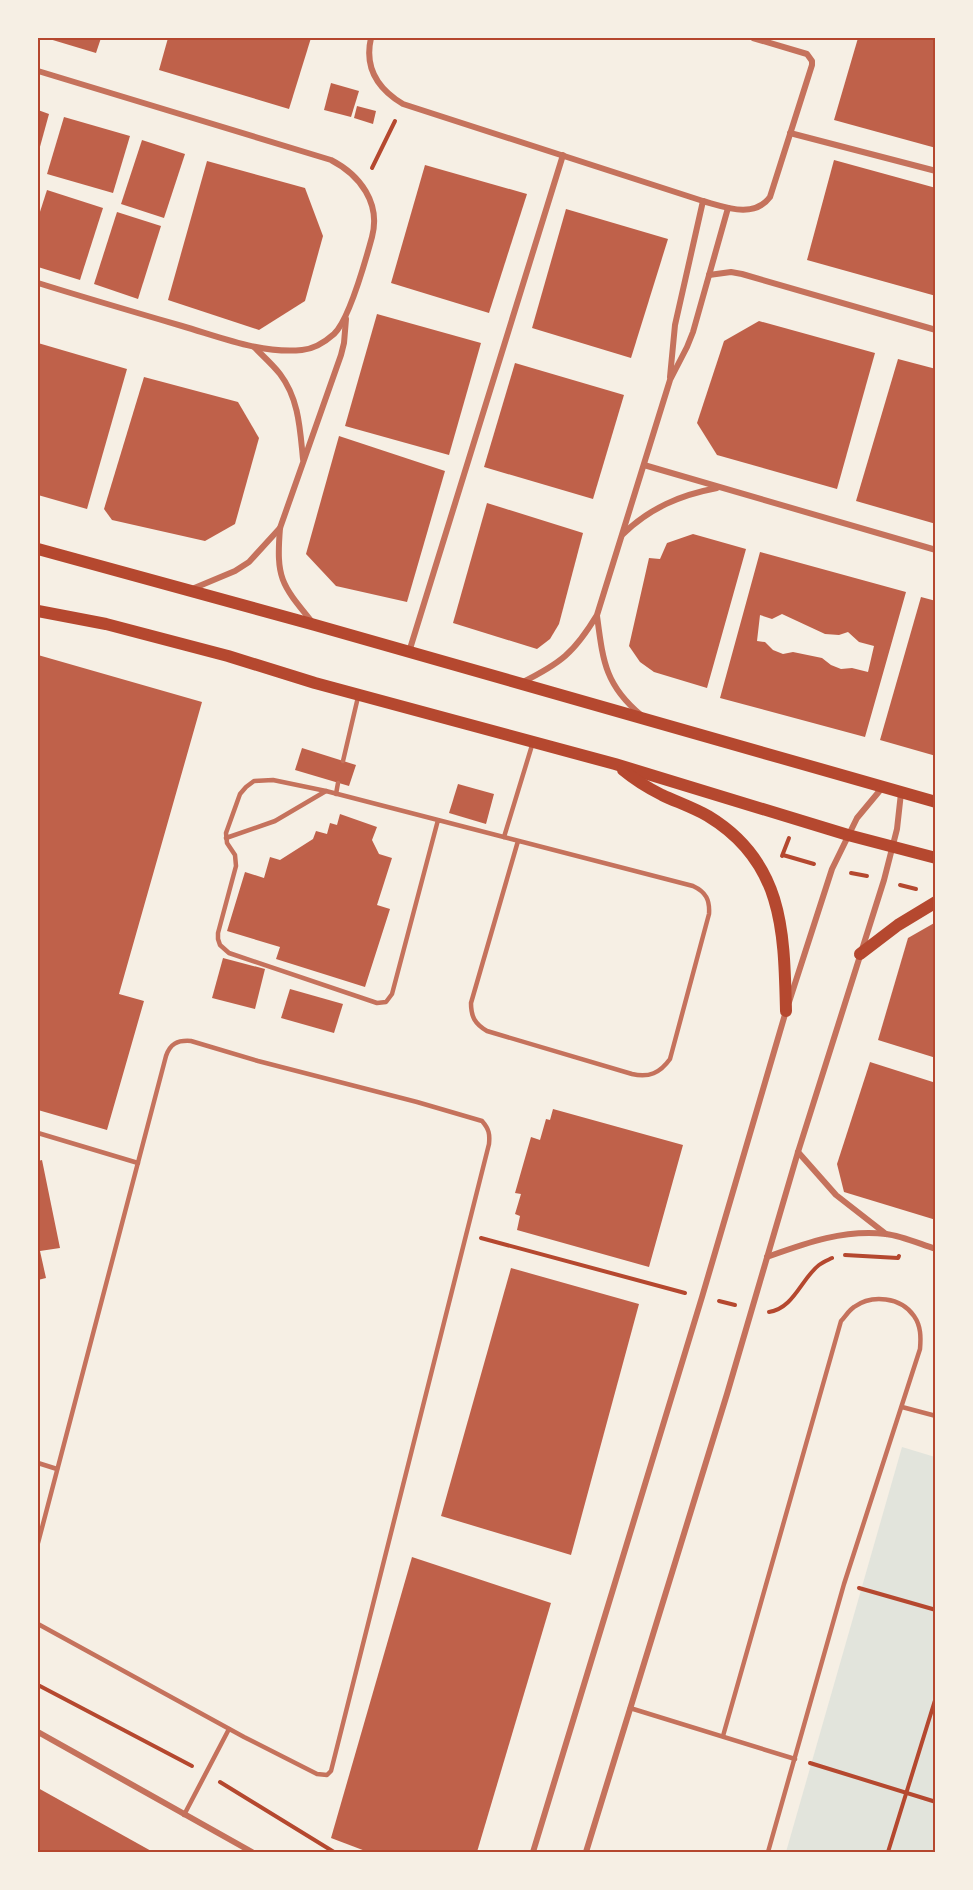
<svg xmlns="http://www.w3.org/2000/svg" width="973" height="1890" font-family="'Open Sans',sans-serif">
<rect width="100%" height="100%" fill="#f6efe4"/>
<!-- green -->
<path fill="#e2e4dc" d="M902 1447 935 1457V1852H786Z"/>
<!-- building -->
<g fill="#bf614a" fill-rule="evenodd">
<path d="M46 38H101L96 53Z"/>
<path d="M168 38H311L289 109 159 70Z"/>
<path d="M858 38 936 39V148L834 120Z"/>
<path d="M331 83 359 91 351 117 324 110Z"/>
<path d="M357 106 376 111 373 124 354 118Z"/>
<path d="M38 110 49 114 38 154Z"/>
<path d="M64 117 130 136 113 193 47 174Z"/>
<path d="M142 140 185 154 164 218 121 204Z"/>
<path d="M834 160 936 188V296L807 260Z"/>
<path d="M207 161 305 188 323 236 305 301 259 330 168 300Z"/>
<path d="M425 165 527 194 489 313 391 283Z"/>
<path d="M47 190 103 208 80 280 38 267V218Z"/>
<path d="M566 209 668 239 631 358 532 328Z"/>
<path d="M117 212 161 226 138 299 94 284Z"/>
<path d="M377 314 481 343 449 455 345 426Z"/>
<path d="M759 321 875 353 837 489 717 455 697 423 724 341Z"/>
<path d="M38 343 127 369 87 509 38 495Z"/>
<path d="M898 359 936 369V524L856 501Z"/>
<path d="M515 363 624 395 593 499 484 467Z"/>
<path d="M144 377 238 402 259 438 235 524 205 541 112 520 104 509Z"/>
<path d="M339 436 445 471 407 602 336 586 306 554Z"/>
<path d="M487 503 583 533 559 624 550 639 537 649 453 623Z"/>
<path d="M693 534 746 549 707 688 654 672 640 662 629 646 649 558 660 559 667 543Z"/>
<path d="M760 552 906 592 865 737 720 698ZM782 614 825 634 839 635 848 632 859 642 874 646 868 672 852 668 841 669 831 665 822 658 793 652 783 654 773 650 765 642 757 641 760 615 772 619Z"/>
<path d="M921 597 936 601V756L880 740Z"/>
<path d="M38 655 202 702 119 994 144 1001 107 1130 38 1110Z"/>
<path d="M302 748 356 765 349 786 295 770Z"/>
<path d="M458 784 494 794 486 824 449 813Z"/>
<path d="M340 814 377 827 372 840 379 854 392 858 377 905 390 909 365 987 276 959 280 947 227 931 245 872 264 878 270 857 280 860 313 839 316 831 327 834 330 823 337 825Z"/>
<path d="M936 922V1058L878 1040 908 938Z"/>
<path d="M223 958 265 969 255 1009 212 998Z"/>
<path d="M290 989 343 1004 334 1033 281 1018Z"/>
<path d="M870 1062 936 1083V1220L844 1192 837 1164Z"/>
<path d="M553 1109 683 1145 649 1267 517 1230 520 1216 515 1214 521 1194 515 1193 531 1137 540 1140 546 1119 550 1120Z"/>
<path d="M42 1160 60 1248 40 1251 46 1278 38 1280V1161Z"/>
<path d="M511 1268 639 1304 571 1555 441 1516Z"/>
<path d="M412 1557 551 1603 477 1852H368L331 1838Z"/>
<path d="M38 1788 153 1852H38Z"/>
</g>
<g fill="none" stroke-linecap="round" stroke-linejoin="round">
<!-- path -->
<g stroke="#b5482f" stroke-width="4">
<path d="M372 168 395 121"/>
<path d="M783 855 814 864"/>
<path d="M782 856 789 838"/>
<path d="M851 873 867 876"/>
<path d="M900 885 916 889"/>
<path d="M481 1238 685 1293"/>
<path d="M845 1255 898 1258 899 1256"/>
<path d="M719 1301 735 1305"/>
<path d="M769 1312C794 1308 801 1279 819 1265 823 1262 828 1260 832 1258"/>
<path d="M859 1588 936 1610"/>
<path d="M38 1685 192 1766"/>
<path d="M810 1763 936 1802"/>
<path d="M220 1782 334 1852"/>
<path d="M888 1852 936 1697"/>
</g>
<!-- service -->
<g stroke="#c5725c" stroke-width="4.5">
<path d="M343 761 358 697"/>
<path d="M336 794 338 783"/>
<path d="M438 820 326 791 273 780 254 781 246 787 240 794 226 833 227 843 235 855 236 866 218 933V939L220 945 229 953 377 1003 386 1002 392 994 438 820 693 886C706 892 710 900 709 914L670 1059C660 1073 649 1078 632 1074L487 1031C475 1024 471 1017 471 1003L518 841"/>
<path d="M504 837 533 742"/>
<path d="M226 838 275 821 326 791"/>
<path d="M38 1133 138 1163"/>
<path d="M902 1407 936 1416"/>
<path d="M38 1463 57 1469"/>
<path d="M38 1543 166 1056C170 1044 177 1040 191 1041L258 1061 417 1102 482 1121C489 1129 490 1134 489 1144L331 1771 327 1775 317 1774 244 1737 38 1624"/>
<path d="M630 1708 795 1759"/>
<path d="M723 1736 841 1321C845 1317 849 1310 854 1307 872 1294 901 1297 914 1316 921 1326 921 1337 920 1349L844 1584 768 1852"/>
<path d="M184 1815 229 1729"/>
</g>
<!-- minor -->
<g stroke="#c5725c" stroke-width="6">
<path d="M371 38C364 68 378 89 403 104L703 201C725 207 754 219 770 197L812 65V61L807 54 753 38"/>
<path d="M38 71 331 160C360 175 381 203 372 237 366 259 349 320 334 334 325 342 314 349 302 350 261 354 220 337 182 326 134 312 86 298 38 283"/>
<path d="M790 133 936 171"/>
<path d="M709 275 731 272 742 274 936 330"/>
<path d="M254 347C263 356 273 365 280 374 299 399 300 429 303 459"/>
<path d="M670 377 675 325 703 201"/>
<path d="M644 465 936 550"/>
<path d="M623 534C650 508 680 495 717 488"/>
<path d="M192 589 235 571 249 562 280 528"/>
<path d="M597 616C603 661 605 685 641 715"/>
<path d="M313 623C281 584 276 579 280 528L341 355 344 343 346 319"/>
<path d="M409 652 563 155"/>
<path d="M521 683C561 663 574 653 597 615L670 380 687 347 693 332 728 208"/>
<path d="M789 1002 832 869 857 818 882 788"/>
<path d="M798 1152 836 1195 886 1234"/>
<path d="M767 1257C806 1243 844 1229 886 1234 902 1236 920 1244 936 1249"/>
<path d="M38 1732 252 1852"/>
<path d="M533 1852 702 1297 786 1011"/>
<path d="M586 1852 727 1394 798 1152 884 880 897 829 901 793"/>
</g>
<!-- secondary -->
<g stroke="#b5482f" stroke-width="12">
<path d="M38 549 315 625 936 802"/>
<path d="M38 611 106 624 228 656 315 683 615 764 848 835 936 858"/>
<path d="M623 770C635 780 648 788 662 795 677 802 694 808 708 816 784 862 784 932 786 1011"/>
<path d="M860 954 898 925 936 902"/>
</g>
</g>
<!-- border -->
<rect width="973" height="1890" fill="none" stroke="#f6efe4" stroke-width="78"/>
<rect x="39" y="39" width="895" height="1812" fill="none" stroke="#b5482f" stroke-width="2"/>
</svg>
